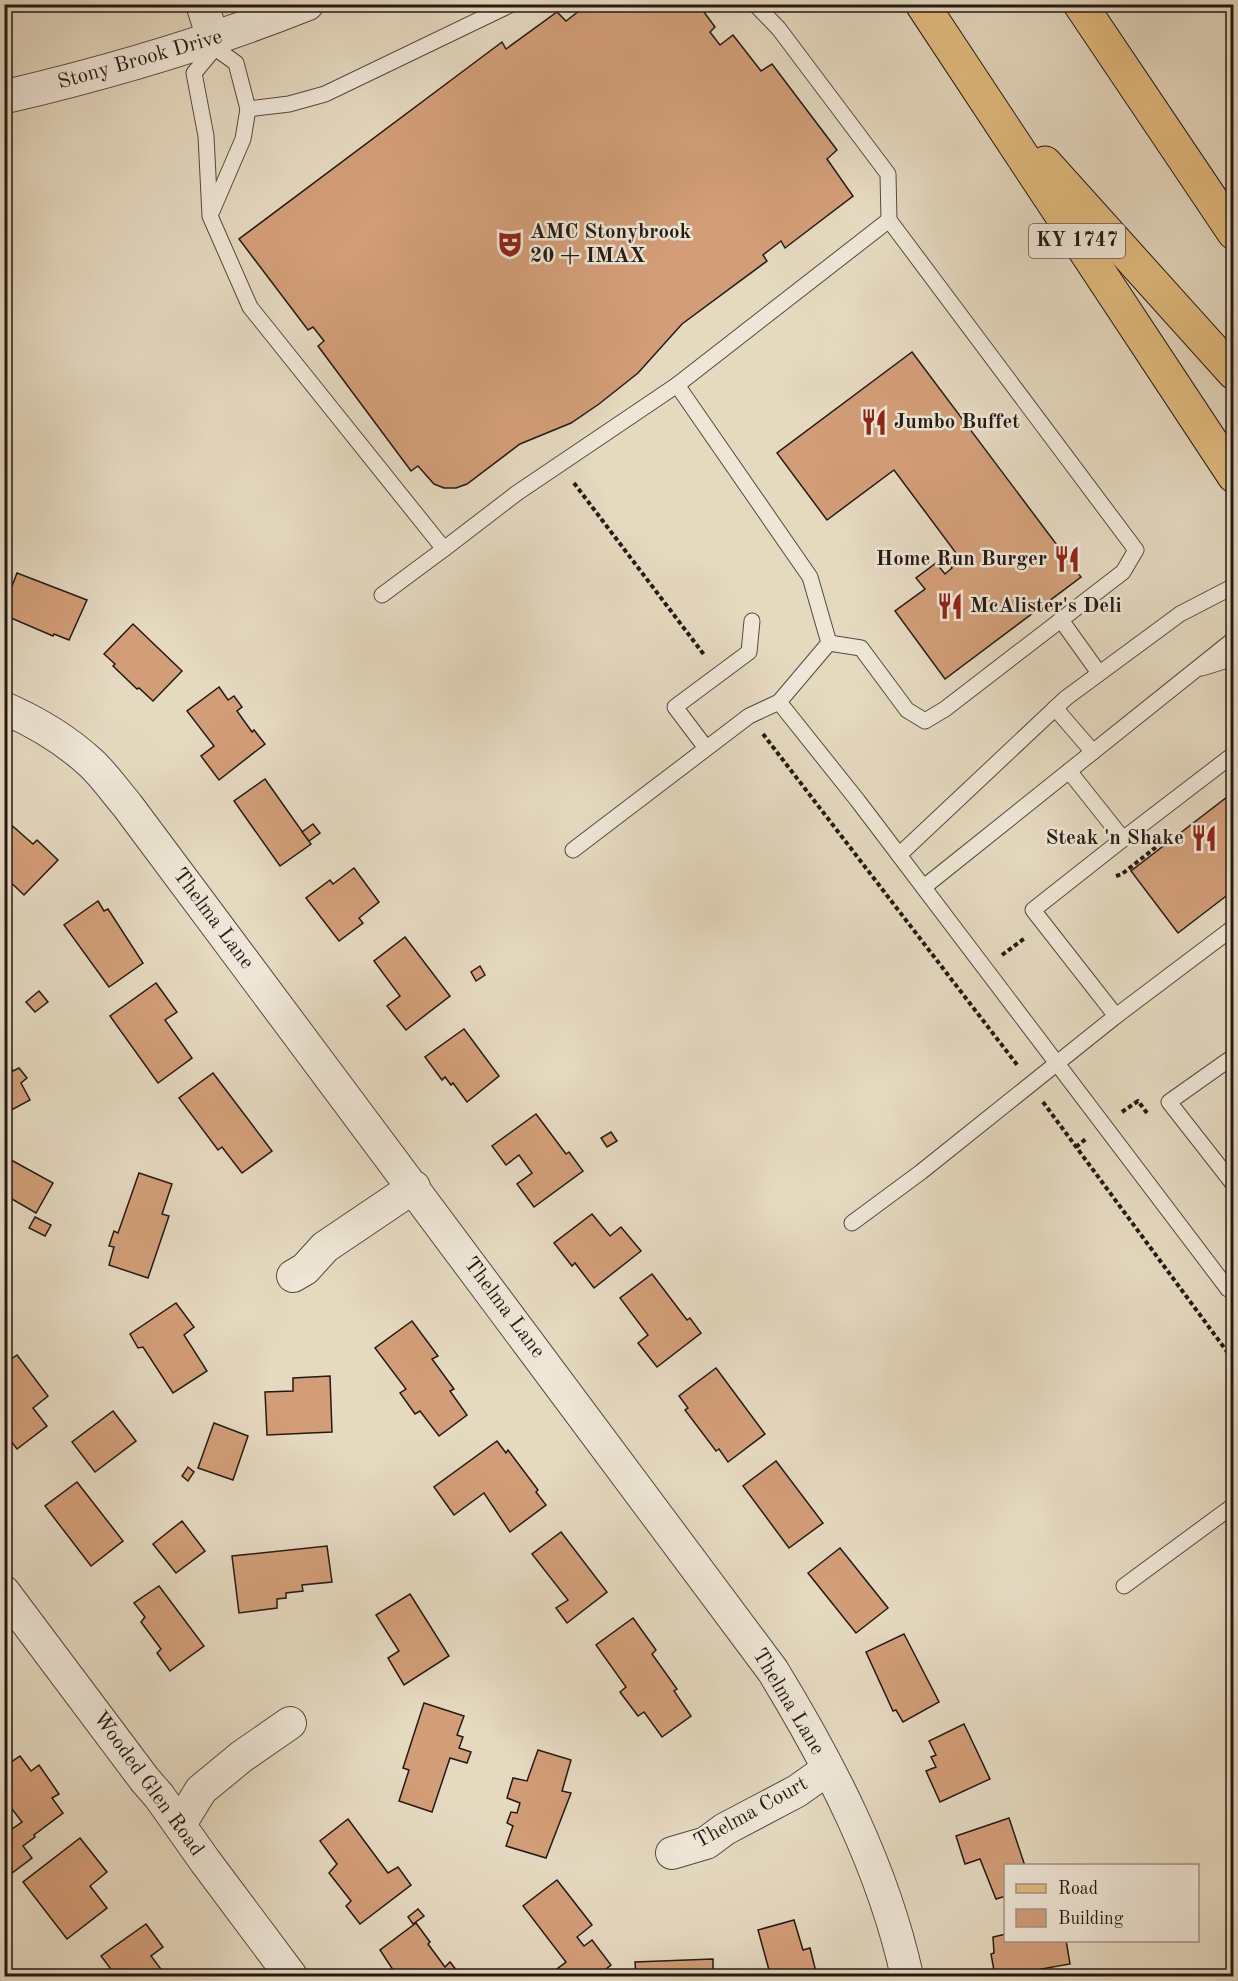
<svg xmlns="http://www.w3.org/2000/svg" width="1238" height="1981" font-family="'Old Standard TT',serif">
<rect width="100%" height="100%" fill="#e5d9c0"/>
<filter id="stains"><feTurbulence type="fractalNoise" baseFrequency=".00333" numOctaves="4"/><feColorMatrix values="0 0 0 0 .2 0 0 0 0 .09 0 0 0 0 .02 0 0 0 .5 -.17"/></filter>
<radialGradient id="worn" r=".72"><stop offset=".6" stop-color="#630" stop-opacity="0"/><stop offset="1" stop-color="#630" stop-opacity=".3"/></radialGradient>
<!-- building -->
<g fill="#d29e79" stroke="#251a13" stroke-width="1.5">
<path d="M588 4H698L715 27 710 32 720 45 733 35 761 71 772 64 837 150 827 159 853 196 785 248 781 241 763 255 767 261 682 324 638 373 599 404 571 423 520 444 467 484 456 488H444L434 484 418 466 411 471 318 346 324 341 313 327 308 330 239 239 502 42 506 49 557 12 566 21Z"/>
<path d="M912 352 1081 577 945 679 895 611 925 589 916 578 936 563 945 574 952 568 946 560 956 553 894 470 827 520 777 453Z"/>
<path d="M17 573 87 600 69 640 54 634 53 636 4 615V607Z"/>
<path d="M133 624 182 671 153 701 139 688 137 689 113 666 115 664 104 654Z"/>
<path d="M219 687 228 700 234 696 242 707 237 711 252 732 254 730 265 744 219 780 201 756 214 746 187 711Z"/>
<path d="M265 779 311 844 280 866 234 801Z"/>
<path d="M1227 797 1234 805V890L1178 933 1131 871Z"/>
<path d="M8 822 33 844 37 840 58 860 24 895 4 876V826Z"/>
<path d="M313 824 320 833 309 841 302 832Z"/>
<path d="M354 868 379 902 359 918 363 923 339 941 306 898 330 880 333 884Z"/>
<path d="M98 901 104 911 108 909 143 963 109 987 64 925Z"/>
<path d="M405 937 450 996 406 1030 387 1006 400 996 374 961Z"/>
<path d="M480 966 485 975 476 981 471 972Z"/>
<path d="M156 983 177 1012 165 1020 192 1058 158 1083 110 1016Z"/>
<path d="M39 991 48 1002 35 1012 26 1002Z"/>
<path d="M464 1029 499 1076 467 1102 453 1083 451 1085 445 1077 442 1080 425 1057Z"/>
<path d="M4 1056 13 1071 19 1068 27 1078 21 1083 30 1100 4 1114Z"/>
<path d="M213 1073 272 1151 242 1173 222 1147 218 1150 179 1098Z"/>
<path d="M536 1114 566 1154 569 1152 583 1171 534 1207 517 1184 532 1173 519 1155 506 1165 492 1146Z"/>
<path d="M611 1132 617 1141 607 1147 601 1138Z"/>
<path d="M4 1156 53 1183 36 1213 12 1199 4 1212Z"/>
<path d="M139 1173 172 1184 162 1214 169 1216 148 1278 109 1265 114 1247 109 1246 114 1231 118 1233Z"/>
<path d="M592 1214 610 1236 621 1227 641 1251 594 1288 575 1263 572 1266 554 1243Z"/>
<path d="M35 1217 51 1225 45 1236 29 1228Z"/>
<path d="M652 1274 687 1320 690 1318 701 1333 657 1367 638 1343 648 1335 620 1298Z"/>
<path d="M176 1303 194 1327 184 1335 207 1371 173 1393 143 1347 138 1348 130 1334Z"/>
<path d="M412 1321 438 1356 432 1359 454 1389 450 1391 467 1415 439 1436 420 1411 415 1414 400 1393 406 1389 375 1348Z"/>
<path d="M17 1355 48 1396 33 1408 47 1426 17 1449 4 1432V1364Z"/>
<path d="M716 1368 765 1434 728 1462 719 1449 716 1451 685 1410 688 1408 679 1396Z"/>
<path d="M330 1376 332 1432 267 1435 265 1392 293 1391V1378Z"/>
<path d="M113 1411 136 1441 95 1472 72 1442Z"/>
<path d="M214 1423 248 1436 233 1480 198 1468Z"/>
<path d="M497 1441 506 1453 508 1450 538 1490 536 1492 546 1505 510 1532 484 1493 454 1515 434 1487Z"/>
<path d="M776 1461 823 1523 789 1548 743 1486Z"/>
<path d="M188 1467 194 1472 188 1481 182 1476Z"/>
<path d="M77 1482 123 1541 91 1566 45 1506Z"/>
<path d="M182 1521 205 1551 176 1573 153 1544Z"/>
<path d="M561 1532 607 1592 567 1623 556 1608 568 1600 532 1554Z"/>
<path d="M327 1546 332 1582 302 1585 303 1591 286 1593V1598L277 1599V1608L239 1613 232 1556Z"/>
<path d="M840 1548 888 1608 856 1633 808 1573Z"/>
<path d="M159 1586 204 1646 170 1671 157 1653 161 1649 141 1622 145 1617 134 1603Z"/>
<path d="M410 1594 449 1656 404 1685 388 1658 399 1651 376 1615Z"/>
<path d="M633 1618 656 1650 652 1654 677 1689 674 1691 691 1716 662 1737 644 1712 638 1716 620 1692 626 1687 596 1645Z"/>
<path d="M904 1634 939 1702 903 1722 896 1710 893 1711 866 1652Z"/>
<path d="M424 1703 464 1716 457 1735 463 1737 459 1748 471 1752 467 1763 450 1758 432 1812 399 1801 409 1770 403 1768Z"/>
<path d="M964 1724 990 1779 940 1802 926 1771 936 1767 931 1757 936 1755 929 1741Z"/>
<path d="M538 1750 571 1760 562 1791 571 1793 546 1858 506 1846 513 1826 507 1823 511 1812 517 1813 520 1803 507 1798 513 1778 527 1781Z"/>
<path d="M20 1756 31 1771 39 1765 59 1794 52 1798 63 1813 34 1835 35 1837 23 1846 32 1858 4 1879V1831L6 1833 22 1822 12 1809 10 1810 4 1803V1767Z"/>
<path d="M1009 1818 1025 1866H1006V1896L996 1899 980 1859 965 1864 956 1836Z"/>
<path d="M348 1819 388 1873 398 1867 411 1885 360 1924 346 1906 351 1901 329 1873 337 1864 320 1841Z"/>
<path d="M80 1838 107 1872 90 1886 107 1908 67 1939 23 1882Z"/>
<path d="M557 1880 592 1925 577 1937 584 1946 592 1940 611 1965 597 1976H556L553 1972 566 1962 523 1906Z"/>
<path d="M418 1909 424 1916 413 1924 408 1917Z"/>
<path d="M794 1920 803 1950 810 1948 817 1976H753V1974L769 1970 758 1930Z"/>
<path d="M416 1923 430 1942 428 1944 445 1967 450 1962 461 1976H397L380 1950Z"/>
<path d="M146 1924 163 1947 151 1956 166 1976H116L101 1956Z"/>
<path d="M1006 1934V1940H1066L1070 1964 1041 1969 1042 1976H995L991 1954 994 1953 993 1937Z"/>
<path d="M713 1959V1976H636L635 1962Z"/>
</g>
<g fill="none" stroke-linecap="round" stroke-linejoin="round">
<defs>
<g id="service">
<path d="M755 4 779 29 888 174 889 220 1136 550 1123 572 945 709 925 721 907 710 861 648 829 643"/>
<path d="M215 48 194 73 206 136 210 216 250 307 444 549 517 493 677 385 810 577 829 643 779 702 858 801 1228 1289 1234 1292"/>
<path d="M248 109 289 104 325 94 512 4"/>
<path d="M212 211 243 139 248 109 236 63 215 48 214 40"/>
<path d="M677 385 889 220"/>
<path d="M382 595 444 549"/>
<path d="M1061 620 1099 673"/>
<path d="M1202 668 1234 658"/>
<path d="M1055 708 1093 752"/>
<path d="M706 748 675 707 749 652 752 621"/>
<path d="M1123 839 1234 754"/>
<path d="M573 850 749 716 779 702"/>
<path d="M899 855 1066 698 1180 614 1234 586"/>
<path d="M924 887 1234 639"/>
<path d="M1116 1016 1234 927"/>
<path d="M1234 1056 1169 1102 1234 1185"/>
<path d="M852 1223 921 1172 1116 1016 1033 910 1123 839 1069 771"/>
<path d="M1124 1586 1234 1505"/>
</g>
<g id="minor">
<path d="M202 4 213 38"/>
<path d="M4 708C36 722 65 739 91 763 104 775 115 791 127 805L773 1671C831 1766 883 1867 907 1976"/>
<path d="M293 1276 305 1269 325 1247 414 1187"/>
<path d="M4 1592 145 1780 159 1796 205 1861 291 1976"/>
<path d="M180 1824 201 1790 241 1757 290 1723"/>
<path d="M672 1853 706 1843 725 1829 797 1791 828 1769"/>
</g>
<path id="tertiary" d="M4 97C107 73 209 43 307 4"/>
<g id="primary">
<path d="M922 4 1234 476"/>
<path d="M1080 4 1234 233"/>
<path d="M1045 163 1234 373"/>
</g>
</defs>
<!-- service casing -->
<use href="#service" stroke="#554a3e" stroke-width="17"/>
<!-- minor casing -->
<use href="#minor" stroke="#554a3e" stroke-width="34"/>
<!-- tertiary casing -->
<use href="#tertiary" stroke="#554a3e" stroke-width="35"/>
<!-- primary casing -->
<use href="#primary" stroke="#251a13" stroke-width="35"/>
<!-- path -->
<g stroke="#251a13" stroke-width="4" stroke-dasharray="4.5 3" stroke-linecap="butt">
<path d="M574 483 705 656"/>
<path d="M763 734 1018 1066"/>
<path d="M1116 876 1122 874 1170 836"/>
<path d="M1002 955 1025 938"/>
<path d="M1043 1102 1234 1361"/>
<path d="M1122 1112 1138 1101 1147 1113"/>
<path d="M1076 1147 1087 1138"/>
</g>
<!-- service -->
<use href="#service" stroke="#eee6d6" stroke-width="15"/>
<!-- minor -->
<use href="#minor" stroke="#eee6d6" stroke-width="32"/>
<!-- tertiary -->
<use href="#tertiary" stroke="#eee6d6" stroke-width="33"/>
<!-- primary -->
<use href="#primary" stroke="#e2bc80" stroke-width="33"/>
</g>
<!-- icons -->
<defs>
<symbol id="theatre-bare" viewBox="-9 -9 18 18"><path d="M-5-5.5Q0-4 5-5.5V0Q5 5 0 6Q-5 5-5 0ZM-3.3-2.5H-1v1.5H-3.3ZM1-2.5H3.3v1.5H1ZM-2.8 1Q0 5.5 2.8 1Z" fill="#8f2418" stroke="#eee6d6" stroke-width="2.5" paint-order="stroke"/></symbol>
<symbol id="restaurant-bare" viewBox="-9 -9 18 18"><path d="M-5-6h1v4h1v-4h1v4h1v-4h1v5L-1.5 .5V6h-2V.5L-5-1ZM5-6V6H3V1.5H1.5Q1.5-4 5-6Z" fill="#8f2418" stroke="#eee6d6" stroke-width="2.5" paint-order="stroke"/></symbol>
</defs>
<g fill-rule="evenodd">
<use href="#theatre-bare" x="491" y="225" width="38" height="38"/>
<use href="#restaurant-bare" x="855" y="403" width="38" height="38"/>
<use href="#restaurant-bare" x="1048" y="540" width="38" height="38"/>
<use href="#restaurant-bare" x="931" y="587" width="38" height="38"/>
<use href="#restaurant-bare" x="1185" y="819" width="38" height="38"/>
</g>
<g text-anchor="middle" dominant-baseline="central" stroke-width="5" stroke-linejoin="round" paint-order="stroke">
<!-- shield labels -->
<rect fill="#eee6d6" stroke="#61574e" stroke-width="1.5" x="1029" y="224" width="96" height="34" rx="4.5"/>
<g font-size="20" font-weight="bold" fill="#251a13">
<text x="1077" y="241">KY 1747</text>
</g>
<!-- street labels -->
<g font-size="21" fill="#251a13" stroke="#eee6d6">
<text transform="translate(140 60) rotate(-16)">Stony Brook Drive</text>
<text transform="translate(213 919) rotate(53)">Thelma Lane</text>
<text transform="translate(504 1308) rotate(53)">Thelma Lane</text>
<text transform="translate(788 1702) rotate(59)">Thelma Lane</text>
<text transform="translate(148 1784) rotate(54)">Wooded Glen Road</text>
<text transform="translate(751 1813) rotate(-29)">Thelma Court</text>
</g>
<!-- poi labels -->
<g font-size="21" font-weight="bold" fill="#251a13" stroke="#eee6d6" text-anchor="start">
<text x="530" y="232">AMC Stonybrook<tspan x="530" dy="24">20 + IMAX</tspan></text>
<text x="894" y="422">Jumbo Buffet</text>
<text x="1047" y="559" text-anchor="end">Home Run Burger</text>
<text x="970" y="606">McAlister's Deli</text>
<text x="1184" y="838" text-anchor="end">Steak 'n Shake</text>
</g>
</g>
<!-- margin -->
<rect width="1238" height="1981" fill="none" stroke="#e5d9c0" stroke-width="24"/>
<rect x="6" y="6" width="1226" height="1969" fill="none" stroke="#251a13" stroke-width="3"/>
<rect x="12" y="12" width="1214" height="1957" fill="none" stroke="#251a13" stroke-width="1.5"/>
<!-- legend -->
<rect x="1004" y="1864" width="195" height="78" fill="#eee6d6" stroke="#9e9488" stroke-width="1.5"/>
<rect x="1016" y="1884" width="30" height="9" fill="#e2bc80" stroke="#9e9488" stroke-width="1.5"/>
<text x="1058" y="1894" font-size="18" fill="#251a13">Road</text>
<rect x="1016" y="1909" width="30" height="18" fill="#d29e79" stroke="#9e9488" stroke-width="1.5"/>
<text x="1058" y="1924" font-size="18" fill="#251a13">Building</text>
<rect width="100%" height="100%" filter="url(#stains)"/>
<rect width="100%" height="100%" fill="url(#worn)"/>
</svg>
